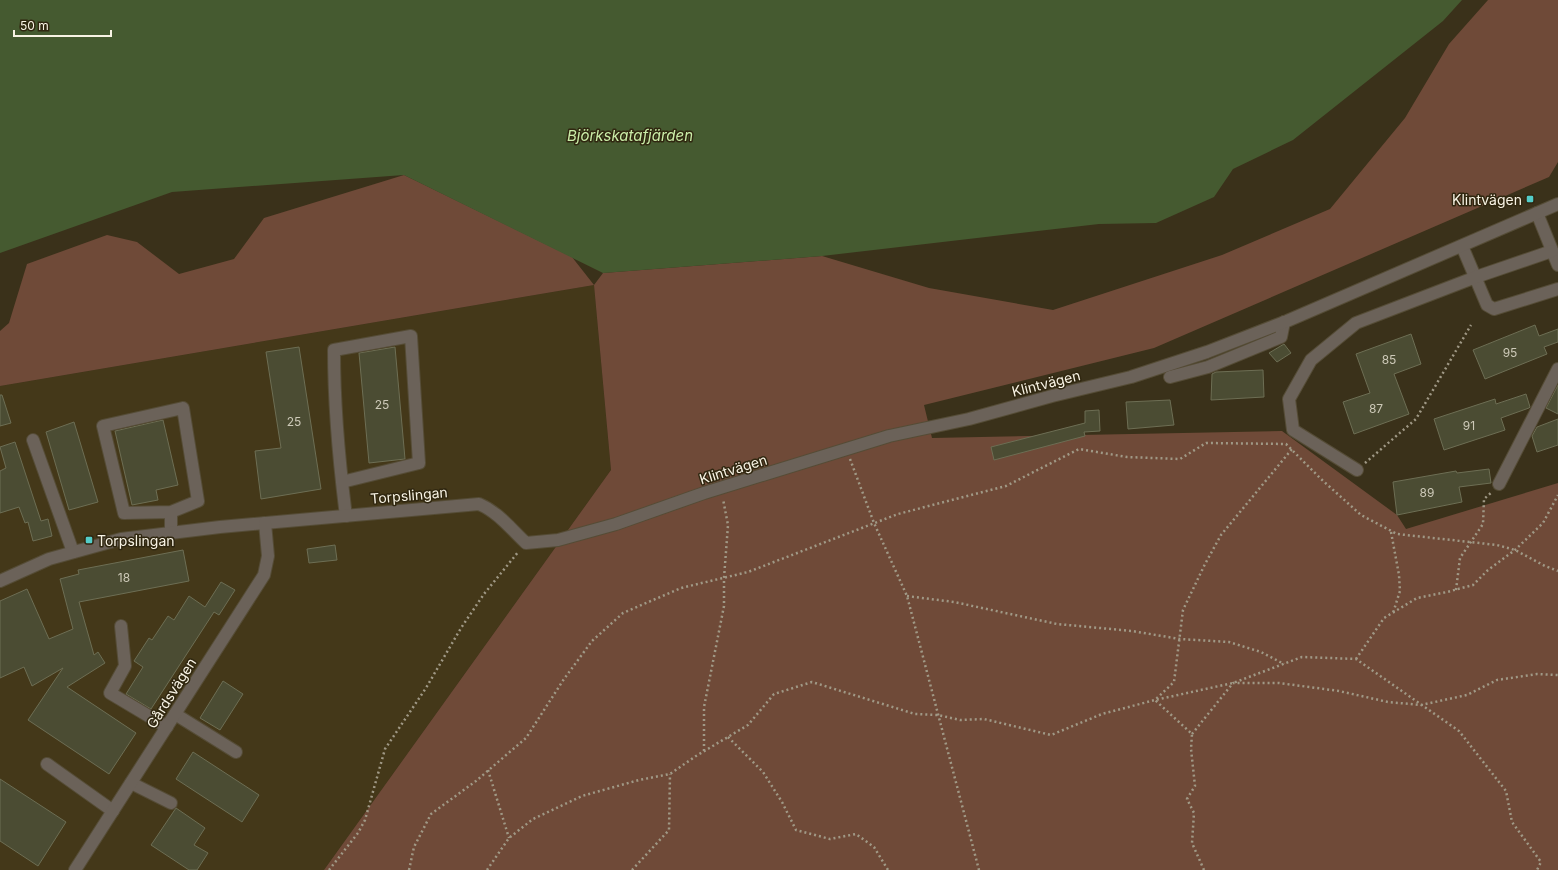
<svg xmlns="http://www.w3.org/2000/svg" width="1558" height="870" font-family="Inter,sans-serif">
<rect width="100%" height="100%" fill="#3a311a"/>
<!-- built -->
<path fill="#443819" d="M594 285 611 470 324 870H0V386Z"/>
<!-- green -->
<path fill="#6f4a38" d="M1488 0H1558V162L1549 177 1154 348 924 405 932 438 1282 431 1397 515 1406 529 1558 483V870H324L611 470 594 285 0 386V331L9 323 27 264 107 235 137 242 179 274 234 259 264 218 404 175 572 257 594 285 603 273 822 256 929 288 1053 310 1222 255 1330 209 1405 118 1449 44Z"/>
<!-- water -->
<path fill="#455a30" d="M0 0H1462L1443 21 1293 140 1233 169 1214 197 1156 223 1099 224 822 256 603 273 404 175 172 192 0 253Z"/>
<!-- building -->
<g fill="#4b4c33" stroke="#6d6e54">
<path d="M1535 325 1539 336 1558 329V342L1544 347 1547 354 1485 379 1473 350Z"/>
<path d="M1411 334 1421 364 1394 374 1409 414 1354 434 1343 402 1370 393 1356 354Z"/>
<path d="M1284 344 1291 353 1277 362 1269 353Z"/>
<path d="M299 347 321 489 261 499 255 451 281 448 266 352Z"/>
<path d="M395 347 405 459 369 463 359 353Z"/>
<path d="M1263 370 1264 397 1211 400 1212 374 1216 372Z"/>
<path d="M1558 385V414L1546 408Z"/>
<path d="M1526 394 1530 407 1529 408 1501 418 1505 430 1444 450 1434 419 1495 399 1496 404Z"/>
<path d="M0 395H2L11 423 0 426Z"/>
<path d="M1170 400 1174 425 1128 429 1126 402Z"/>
<path d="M1099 410 1100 431 1084 432 1085 436 994 460 991 447 1085 423V411Z"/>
<path d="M1558 419V445L1537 452 1532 436 1537 427Z"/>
<path d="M163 420 178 485 156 490 158 500 132 505 115 431Z"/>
<path d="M74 422 98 502 69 510 46 432Z"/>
<path d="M15 442 41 521 48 519 52 536 33 541 28 522 25 523 19 507 0 513V471L6 468 0 447Z"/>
<path d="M1489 469 1491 483 1459 487 1462 502 1397 515 1393 482 1456 471 1457 473Z"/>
<path d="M335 545 337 560 309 563 307 549Z"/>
<path d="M183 550 189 581 79 602 94 655 98 652 105 663 67 687 136 733 109 774 28 720 63 668 32 686 24 667 0 678V601L27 589 49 639 73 629 60 579 79 574 78 570Z"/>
<path d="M221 582 235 590 219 615 214 612 151 709 126 694 143 667 134 661 149 638 152 640 168 616 174 620 189 596 205 607Z"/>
<path d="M223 681 243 694 220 730 200 718Z"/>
<path d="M193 752 259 795 242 822 176 779Z"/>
<path d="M0 779 66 822 38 866 0 841Z"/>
<path d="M176 808 205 828 194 845 208 853 197 870H189L151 845Z"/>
</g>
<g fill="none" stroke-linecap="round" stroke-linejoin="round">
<defs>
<g id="minor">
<path d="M1537 213 1558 265"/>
<path d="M1462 246 1487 305 1494 309 1558 289"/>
<path d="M1170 377 1208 367 1281 337 1284 322"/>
<path d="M33 440 73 552"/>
<path d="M1357 470 1293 430 1289 399 1311 360 1356 323 1476 277 1552 251"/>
<path d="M342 482 419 463 411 336 334 350C334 405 339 461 346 516"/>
<path d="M1499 484 1558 369"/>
<path d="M171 512 198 501 183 408 103 426 124 513 171 512V533"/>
<path d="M0 581 49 559 121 539 220 527 479 504C498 512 511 529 526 543L558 540 616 524 704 493 889 436 969 419 1052 396 1131 377 1207 352 1287 321 1558 204"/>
<path d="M121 626 125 666 110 693 167 727"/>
<path d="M175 714 236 752"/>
<path d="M47 764 113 811"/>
<path d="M131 783 171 803"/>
<path d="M75 870 264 575 268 556 265 523"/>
</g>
</defs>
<!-- minor casing -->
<use href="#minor" stroke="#554c36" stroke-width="14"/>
<!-- path -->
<g stroke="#a09986" stroke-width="2.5" stroke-dasharray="2 3" stroke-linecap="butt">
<path d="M850 459 874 523 907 596 979 870"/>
<path d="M1365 463 1416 419 1471 325"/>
<path d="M1391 532 1399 575 1400 591 1393 613"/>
<path d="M1456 590 1460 558 1483 524 1484 499 1492 492"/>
<path d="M907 596 954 602 1057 624 1132 631 1180 639 1229 642 1261 652 1284 664"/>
<path d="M1356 659 1384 618 1417 598 1447 592 1473 585 1488 570 1515 550 1543 523 1558 495"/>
<path d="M1192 734 1233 683H1279L1339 691 1388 702 1421 705 1467 695 1497 680 1537 674 1558 675"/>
<path d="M728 737 763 772 782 802 796 830 830 839 856 834 874 847 888 870"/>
<path d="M704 751V707L724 606V578L728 525 723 499"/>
<path d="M488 770 509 838"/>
<path d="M329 870 358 833 365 820 385 749 426 688 461 628 484 594 519 551"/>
<path d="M409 870 414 847 431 814 476 781 526 738 564 679 592 641 623 613 681 588 748 572 898 514 1006 486 1079 449 1127 457 1180 459 1206 443 1286 444 1321 479 1361 515 1397 534 1497 545 1515 550 1545 566 1558 571"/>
<path d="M487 870 509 838 533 819 582 796 639 780 670 774 696 756 748 725 774 694 812 682 915 714 938 715 960 720 984 719 1051 735 1102 714 1155 700 1233 683 1302 657 1356 659 1459 731 1506 791 1512 822 1541 862 1537 870"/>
<path d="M632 870 669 830 670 774"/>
<path d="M1204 870 1192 843 1194 813 1187 799 1195 786 1191 749 1192 734 1155 700 1174 682 1183 610 1205 564 1221 535 1292 449"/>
</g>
<!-- minor -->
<use href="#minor" stroke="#6b6259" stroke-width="12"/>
</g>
<!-- markers -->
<g fill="#53cdc9" stroke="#302710" stroke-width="1.5">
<rect x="1526" y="195" width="8" height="8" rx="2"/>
<rect x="85" y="536" width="8" height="8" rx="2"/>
</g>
<g text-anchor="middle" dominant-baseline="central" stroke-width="3" stroke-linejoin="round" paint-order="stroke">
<!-- number labels -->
<g font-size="12" fill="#cdc9b8">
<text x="1510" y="352">95</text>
<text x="1389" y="359">85</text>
<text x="382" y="404">25</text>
<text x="1376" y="408">87</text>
<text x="294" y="421">25</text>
<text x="1469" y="425">91</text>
<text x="1427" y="492">89</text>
<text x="124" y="577">18</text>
</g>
<!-- poi labels -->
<g font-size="14" fill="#f8f3e4" stroke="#302710" text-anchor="end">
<text x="1522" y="199">Klintvägen</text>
<text x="97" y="540" text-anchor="start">Torpslingan</text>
</g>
<!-- street labels -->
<g font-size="14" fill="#f8f3e4" stroke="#302710">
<text transform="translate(1046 383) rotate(-14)">Klintvägen</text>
<text transform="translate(733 469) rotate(-17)">Klintvägen</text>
<text transform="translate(409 495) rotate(-5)">Torpslingan</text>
<text transform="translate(171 693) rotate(-58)">Gårdsvägen</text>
</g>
<!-- water labels -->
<g font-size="15" font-style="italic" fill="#caeda8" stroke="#302710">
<text x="630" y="135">Björkskatafjärden</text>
</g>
</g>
<!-- scale -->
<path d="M14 30v6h97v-6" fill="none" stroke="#f8f3e4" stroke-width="2"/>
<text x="20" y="30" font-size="12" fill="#f8f3e4" stroke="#302710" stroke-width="3" paint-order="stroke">50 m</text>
</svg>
